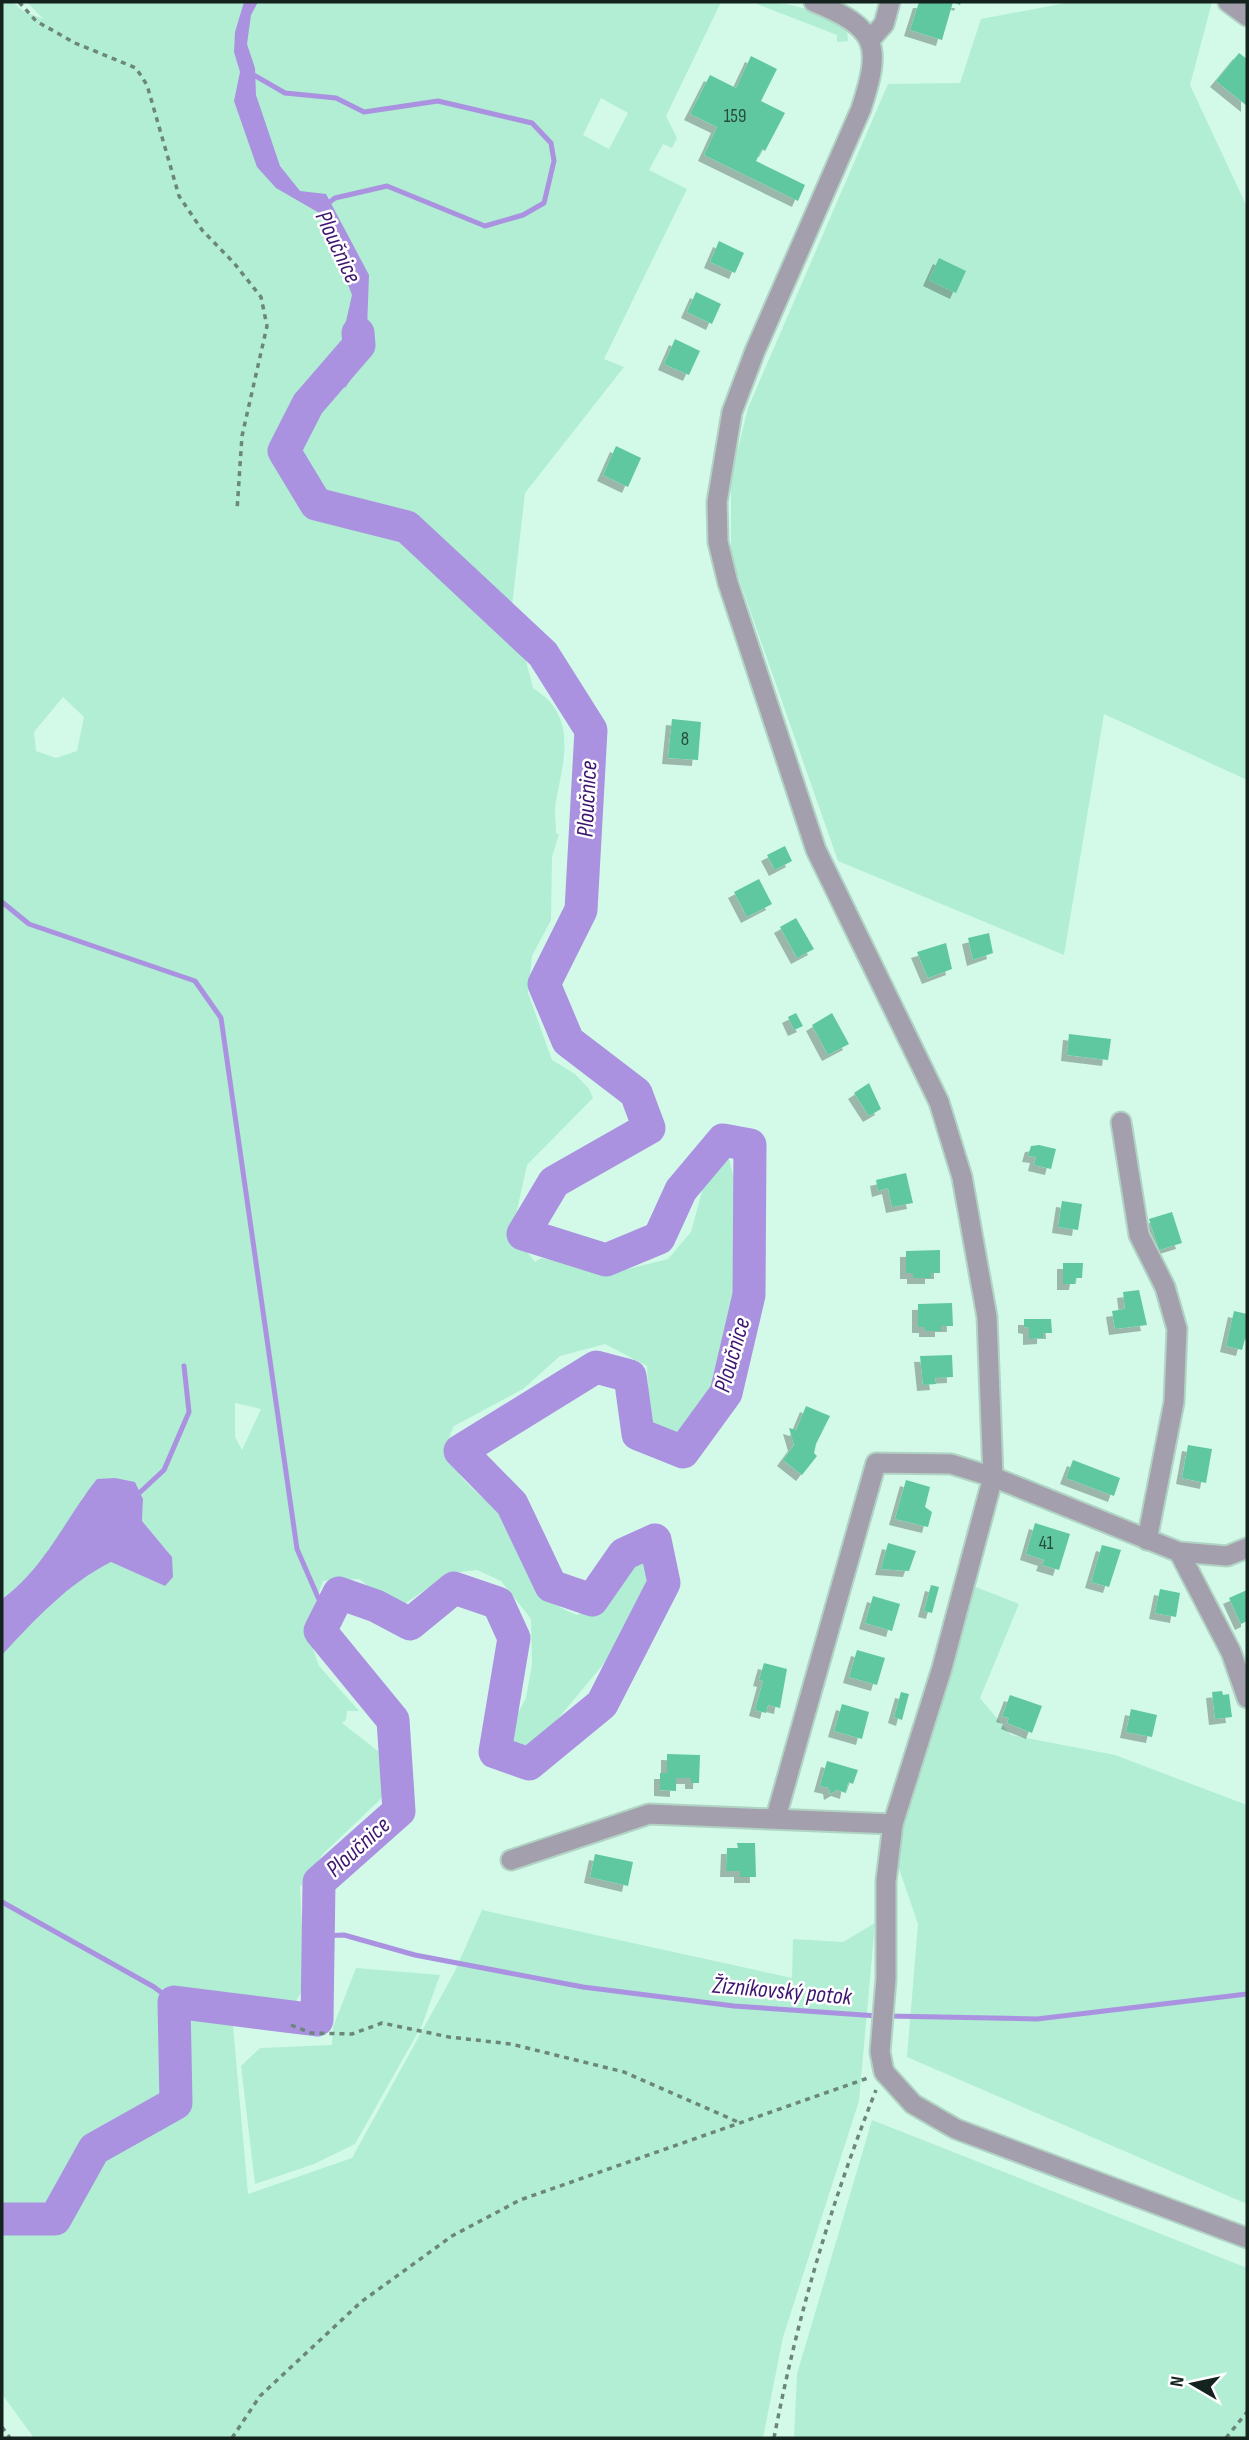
<svg xmlns="http://www.w3.org/2000/svg" width="1249" height="2440" font-family="'Sofia Sans Condensed',sans-serif">
<defs>
<filter id="shadow"><feDropShadow dx="-6" dy="6" stdDeviation="0" flood-color="#0004"/></filter>
</defs>
<rect width="100%" height="100%" fill="#d3fae9"/>
<!-- green -->
<g fill="#b1eed4" fill-rule="evenodd">
<path d="M2 2H13L23 11 43 19 27 2H721L666 116 677 138 672 148 663 144 649 170 687 189 604 359 624 367 525 493 512 606 533 688C578 716 564 758 556 801 554 812 556 823 556 834H559L552 857 551 920 532 956 528 993 552 1060 575 1074 589 1089 593 1098 527 1165 512 1233 535 1262 541 1258 612 1273 668 1259 691 1232 704 1184 728 1155 738 1194 731 1359 672 1446 663 1444 649 1417 647 1366 605 1344 560 1356 523 1389 454 1426C428 1475 502 1502 522 1537 545 1581 519 1591 577 1615L602 1604 640 1554 651 1562 634 1627 538 1743 509 1751 502 1744 526 1698 532 1664 531 1619 501 1581 477 1570 450 1573 397 1609 359 1579 323 1581 306 1629 319 1666 359 1711H347L346 1720 342 1723 383 1755 390 1790 323 1854 300 1887 305 1985 293 2007 240 2009 231 2003 248 2194 352 2158 454 1973 482 1910 792 1978 793 1939 843 1942 875 1923 859 2101 783 2337 763 2438H34L2 2394V1655C35 1620 68 1583 111 1562L165 1586 172 1557 142 1521 143 1499 135 1482 84 1495C63 1533 37 1574 2 1599ZM601 98 628 113 609 149 583 135ZM63 697 84 717 77 751 56 758 36 751 34 732ZM235 1403 261 1409 242 1450 235 1437Z"/>
<path d="M760 2C791 2 823 11 847 32L848 41 837 42V35L757 4Z"/>
<path d="M1071 2H1212L1190 85 1247 207V780L1104 714 1064 955 838 861 731 556V477L748 408 888 84 960 83 981 19Z"/>
<path d="M968 1584 1019 1604 980 1698 1011 1735 1115 1755 1247 1805V2204L907 2057 918 1924 893 1851Z"/>
<path d="M356 1968 440 1975 422 2025 355 2144 314 2164 255 2184 241 2066 260 2048 332 2045 333 2027Z"/>
<path d="M872 2120 1247 2268V2438H794L797 2374Z"/>
</g>
<!-- water -->
<g fill="#aa92e0">
<path d="M244 2H258L251 15 247 44 255 68 256 95 280 166 300 191 326 194 369 275 366 356 345 388 335 365 346 341 344 330 352 295 321 214 276 188 257 167 234 101 240 72 234 52 235 32Z"/>
<path d="M115 1478 135 1482 143 1499 142 1521 172 1557 173 1577 165 1586 111 1562C67 1584 35 1620 2 1655V1599C45 1568 65 1519 97 1479Z"/>
</g>
<g fill="none" stroke-linecap="round" stroke-linejoin="round">
<!-- stream -->
<g stroke="#aa92e0" stroke-width="5">
<path d="M252 74 285 93 336 98 364 112 438 101 532 123 551 143 554 161 544 203 523 215 485 226 387 186 335 198 327 204"/>
<path d="M2 902 29 924 195 981 221 1018 297 1549 327 1618"/>
<path d="M136 1496 164 1470 189 1412 184 1366"/>
<path d="M2 1902 154 1987 174 2002"/>
<path d="M320 1936 344 1935 415 1955 583 1987 734 2006 878 2016"/>
<path d="M888 2016 1037 2019 1247 1994"/>
</g>
<!-- river -->
<path stroke="#aa92e0" stroke-width="33" d="M2 2219H55L94 2149 176 2103 174 2002 317 2020 319 1882 399 1811 393 1720 320 1631 339 1593 376 1606 410 1624 454 1588 498 1603 514 1638 495 1752 529 1764 602 1704 664 1583 655 1540 624 1554 592 1600 551 1586 512 1504 460 1451 596 1367 630 1376 638 1434 683 1452 726 1393 749 1295 750 1145 723 1140 681 1190 659 1238 606 1260 523 1234 554 1182 649 1128 636 1093 568 1041 544 984 581 910 591 730 543 654 407 527 316 504 284 451 308 404 359 345 358 333"/>
</g>
<!-- building -->
<g fill="#5fc8a1" filter="url(#shadow)">
<path d="M919 2H961L960 5 953 2 942 40 910 30Z"/>
<path d="M1239 53 1247 59V106L1216 81Z"/>
<path d="M751 56 777 69 761 101 785 113 765 151 762 149 756 161 805 185 798 201 704 155 717 127 690 114 710 75 736 88Z"/>
<path d="M719 241 744 253 735 273 710 262Z"/>
<path d="M939 258 966 271 956 293 929 280Z"/>
<path d="M696 292 721 304 712 324 687 312Z"/>
<path d="M675 339 700 351 689 375 664 364Z"/>
<path d="M616 446 641 458 628 487 603 475Z"/>
<path d="M672 719 701 722 698 760 668 758Z"/>
<path d="M785 846 792 861 775 870 767 855Z"/>
<path d="M759 879 772 904 747 917 734 892Z"/>
<path d="M796 918 814 949 797 958 780 927Z"/>
<path d="M989 933 993 953 973 960 968 938Z"/>
<path d="M946 943 952 969 928 978 917 952Z"/>
<path d="M796 1013 803 1026 794 1030 788 1017Z"/>
<path d="M832 1013 849 1044 828 1055 812 1025Z"/>
<path d="M1069 1034 1111 1039 1108 1060 1067 1055Z"/>
<path d="M869 1083 881 1109 869 1116 854 1093Z"/>
<path d="M1039 1145 1056 1149 1051 1169 1034 1165 1036 1157 1028 1156 1031 1146Z"/>
<path d="M906 1173 913 1203 892 1207 888 1188 878 1191 876 1180Z"/>
<path d="M1062 1201 1082 1204 1078 1230 1058 1227Z"/>
<path d="M1172 1212 1182 1243 1159 1250 1149 1219Z"/>
<path d="M940 1250V1273H931V1278H913V1273H906V1251Z"/>
<path d="M1063 1263H1083L1082 1278H1076L1075 1284H1063Z"/>
<path d="M1139 1290 1147 1325 1115 1329 1112 1311 1125 1309 1123 1292Z"/>
<path d="M952 1303 953 1326H941V1331H925V1327H918V1304Z"/>
<path d="M1234 1311 1247 1314V1340L1245 1339 1242 1350 1226 1346Z"/>
<path d="M1024 1319H1051L1052 1333H1043V1338L1029 1339V1328L1024 1327Z"/>
<path d="M952 1355 953 1377 935 1378 936 1384 923 1385 920 1356Z"/>
<path d="M806 1406 830 1416 816 1444 814 1453 817 1456 802 1475 783 1460 794 1445 789 1428 796 1430Z"/>
<path d="M1188 1445 1212 1449 1206 1483 1182 1478Z"/>
<path d="M1073 1460 1120 1478 1114 1496 1066 1478Z"/>
<path d="M906 1480 930 1487 925 1507 932 1512 928 1527 895 1519Z"/>
<path d="M1035 1523 1070 1534 1059 1570 1042 1565 1044 1560 1026 1554Z"/>
<path d="M888 1543 916 1551 909 1571 881 1569Z"/>
<path d="M1102 1545 1121 1550 1109 1587 1091 1582Z"/>
<path d="M931 1585 939 1587 932 1613 924 1611Z"/>
<path d="M1160 1589 1180 1593 1176 1617 1155 1613Z"/>
<path d="M1247 1590V1621L1241 1624 1229 1598Z"/>
<path d="M873 1596 900 1604 892 1631 865 1623Z"/>
<path d="M857 1650 885 1658 877 1685 849 1677Z"/>
<path d="M764 1663 787 1669 780 1708 768 1705 766 1713 755 1710 763 1681 759 1680Z"/>
<path d="M1222 1691 1223 1695 1229 1694 1232 1717 1215 1719 1212 1692Z"/>
<path d="M901 1692 909 1694 902 1720 894 1717Z"/>
<path d="M1010 1695 1042 1706 1032 1733 1007 1723 1009 1718 1002 1716Z"/>
<path d="M842 1704 869 1712 862 1739 834 1731Z"/>
<path d="M1131 1709 1157 1715 1152 1737 1126 1732Z"/>
<path d="M667 1754 700 1755 699 1783H691V1778H676V1791L660 1790V1773H667Z"/>
<path d="M827 1761 858 1770 853 1784 848 1782 846 1793 837 1790 830 1794 829 1788 820 1786Z"/>
<path d="M737 1843H755L756 1877H740V1871H726L727 1848H738Z"/>
<path d="M595 1854 633 1862 628 1886 590 1877Z"/>
</g>
<g fill="none" stroke-linecap="round" stroke-linejoin="round">
<defs>
<g id="minor">
<path d="M1228 2 1247 16"/>
<path d="M870 40 884 24 890 2"/>
<path d="M1121 1122 1139 1235 1165 1287 1177 1329 1174 1402 1147 1540"/>
<path d="M1179 1552 1231 1652 1247 1698"/>
<path d="M776 1817 876 1463 951 1464 993 1477"/>
<path d="M511 1860 649 1814 893 1824"/>
</g>
<g id="tertiary">
<path d="M814 2C878 28 882 45 861 109L755 351 732 412 717 502 718 542 728 583 816 850 939 1102 962 1177 987 1317 993 1477 1179 1552 1227 1556 1247 1548"/>
<path d="M993 1477 942 1668 893 1824 886 1881V1979L880 2052 884 2072 913 2104 956 2129 1247 2238"/>
</g>
</defs>
<!-- minor casing -->
<use href="#minor" stroke="#b1d3c4" stroke-width="23"/>
<!-- tertiary casing -->
<use href="#tertiary" stroke="#b1d3c4" stroke-width="23"/>
<!-- path -->
<g stroke="#6c867b" stroke-width="3.5" stroke-dasharray="5 5" stroke-linecap="butt">
<path d="M19 2 36 21 75 43 136 68 147 85 179 196 202 230 234 263 261 297 267 326 242 436 237 510"/>
<path d="M291 2025 311 2033 352 2034 382 2023 449 2037 511 2044 624 2072 738 2122"/>
<path d="M2 2427 10 2438"/>
<path d="M232 2438 260 2396 361 2302 452 2236 520 2200 868 2078"/>
<path d="M774 2438C797 2318 831 2203 876 2090"/>
<path d="M1226 2438 1247 2412"/>
</g>
<!-- minor -->
<use href="#minor" stroke="#a39fad" stroke-width="19"/>
<!-- tertiary -->
<use href="#tertiary" stroke="#a39fad" stroke-width="19"/>
</g>
<g text-anchor="middle" dominant-baseline="central" stroke-width="5" stroke-linejoin="round" paint-order="stroke">
<!-- number labels -->
<g font-size="19" fill="#274c3e">
<text x="735" y="116">159</text>
<text x="685" y="739">8</text>
<text x="1046" y="1543">41</text>
</g>
<!-- water labels -->
<g font-size="24" font-style="italic" fill="#3e1570" stroke="#fff">
<text transform="translate(338 247) rotate(65)">Ploučnice</text>
<text transform="translate(587 799) rotate(-87)">Ploučnice</text>
<text transform="translate(732 1355) rotate(-74)">Ploučnice</text>
<text transform="translate(358 1847) rotate(-42)">Ploučnice</text>
<text transform="translate(782 1991) rotate(5)">Žizníkovský potok</text>
</g>
</g>
<!-- border -->
<rect width="1249" height="2440" fill="none" stroke="#14231d" stroke-width="7"/>
<!-- north arrow -->
<g transform="translate(1193 2384) rotate(279)" stroke="#ffffff" stroke-width="5" paint-order="stroke">
<path d="M0-5L12 26L0 18L-12 26Z" fill="#14231d"/>
<text y="-10" font-size="19" font-weight="bold" text-anchor="middle" fill="#14231d">N</text>
</g>
</svg>
